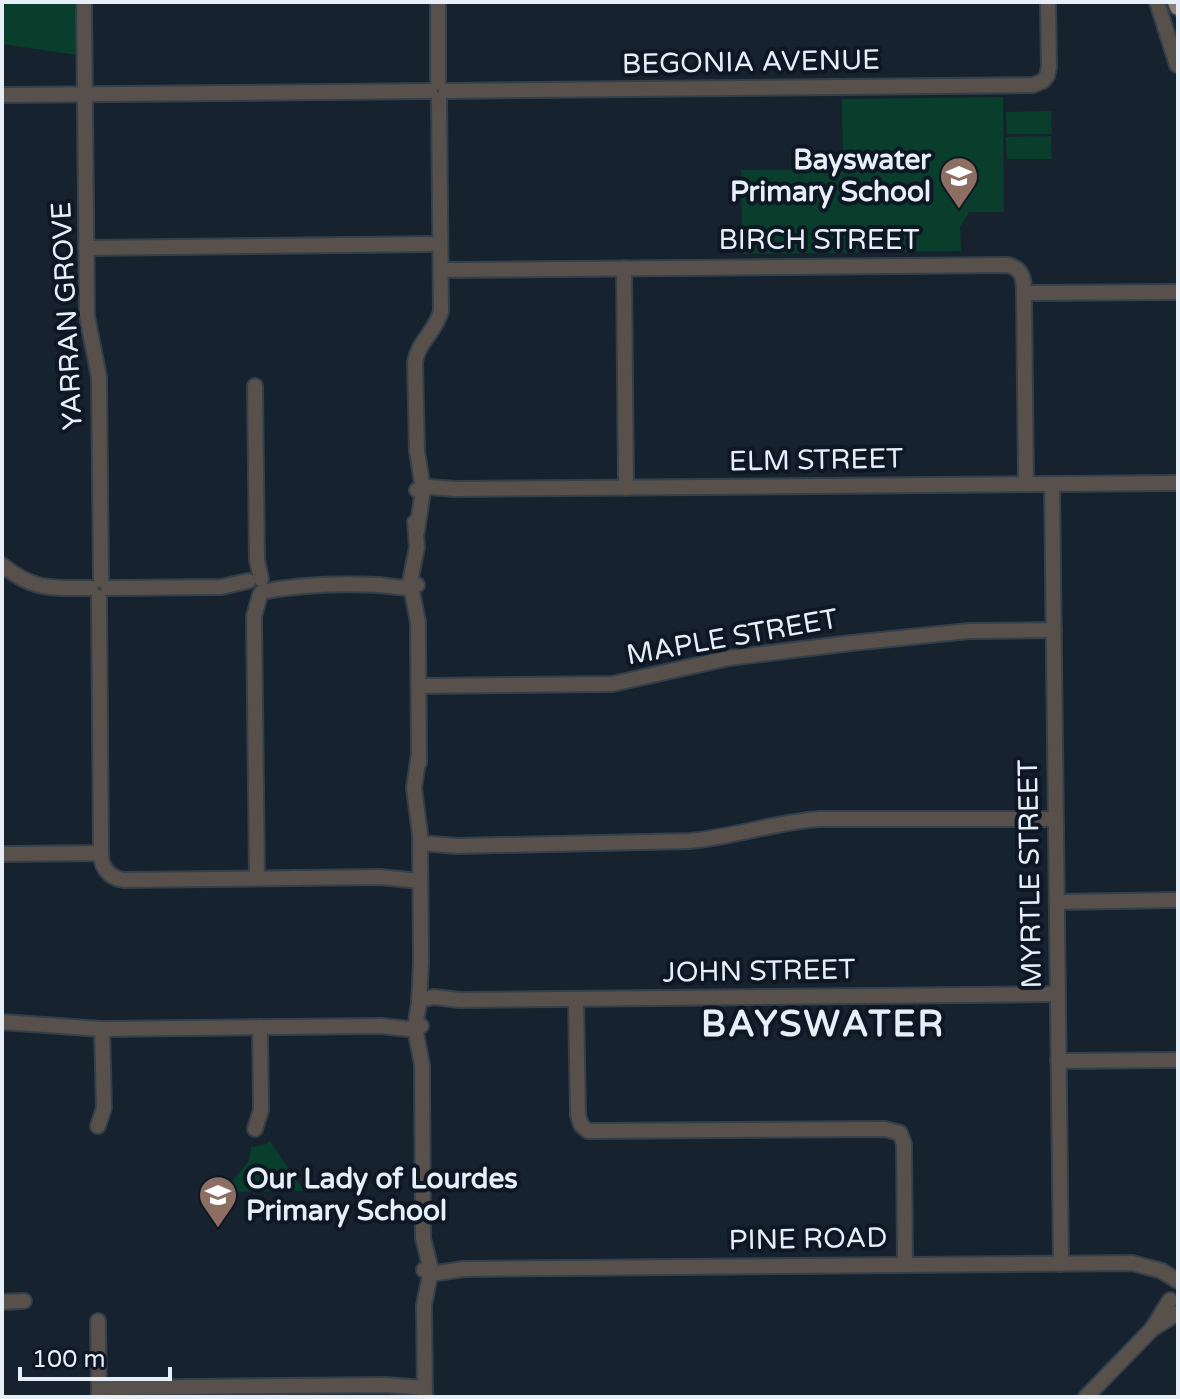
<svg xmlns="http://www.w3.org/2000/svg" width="1180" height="1399" font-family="'Varela Round',sans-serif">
<rect width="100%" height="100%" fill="#16222e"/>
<!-- green -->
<g fill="#093e2c">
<path d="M2 2H84V56L2 44Z"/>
<path d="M1003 97 1004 212H969L960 227 961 251 742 254 741 170 843 169 842 99Z"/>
<path d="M1051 111 1052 134H1007L1006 112Z"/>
<path d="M1051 136 1052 159H1007L1006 137Z"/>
<path d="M270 1141 304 1191 223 1192 249 1161 251 1147 264 1145Z"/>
</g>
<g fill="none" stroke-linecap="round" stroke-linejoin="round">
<defs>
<g id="minor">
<path d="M84 2 87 316 99 377 101 580"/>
<path d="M438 2V83"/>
<path d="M1157 2 1177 65"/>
<path d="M446 91 1033 85 1043 81 1047 76 1049 67 1048 2"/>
<path d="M2 95 430 91"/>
<path d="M86 248 440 244"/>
<path d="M624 268 626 488"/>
<path d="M441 270 1008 265C1023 269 1024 279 1024 293L1178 292"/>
<path d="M1024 293 1026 484"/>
<path d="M255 386 257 560 261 579"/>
<path d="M1052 484 1061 1264"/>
<path d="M417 490 429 487 455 489 1178 483"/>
<path d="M415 522 417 547 410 582 418 622 419 763"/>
<path d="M417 531 423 490 417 451 415 362C418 342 436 331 441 311L439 99"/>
<path d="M2 565C34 591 52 588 91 588"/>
<path d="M108 588 221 587 248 581"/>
<path d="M262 592C300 584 340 583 379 585 392 586 403 590 417 585"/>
<path d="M99 597 101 853"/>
<path d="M419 686 612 684 729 658 851 643 969 631 1054 630"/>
<path d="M419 754 414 788 420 834 421 963 419 1003 415 1028 422 1065 423 1238 431 1270 424 1305 425 1397"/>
<path d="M420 843 457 846 690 841C734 837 775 822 819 819H1056"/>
<path d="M2 854 101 853C101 867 108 877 123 880L380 877 420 881"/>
<path d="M257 877 254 616 260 595"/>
<path d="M1057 902 1178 900"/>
<path d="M576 999 578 1115 581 1125 588 1131 885 1129 900 1133 904 1144 905 1264"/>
<path d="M419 1000 434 997 460 1000 1058 994"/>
<path d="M2 1022 102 1029 381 1026 408 1029 421 1026"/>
<path d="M1058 1061 1178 1060"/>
<path d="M98 1126 104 1108 102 1029"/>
<path d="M255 1129 261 1110 260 1027"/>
<path d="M424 1270 437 1273 464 1269 1132 1263 1162 1271 1178 1281"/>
<path d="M2 1302 24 1301"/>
<path d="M98 1321 99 1397"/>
<path d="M1152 1329 1178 1313"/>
<path d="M99 1388 385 1385 425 1388"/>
<path d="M1086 1397 1152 1329 1170 1300"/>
</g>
<path id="major" d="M1176 2 1178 7"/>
</defs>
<!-- minor casing -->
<use href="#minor" stroke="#333f4a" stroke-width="18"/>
<!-- major casing -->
<use href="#major" stroke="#333f4a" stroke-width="20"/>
<!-- minor -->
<use href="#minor" stroke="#58504b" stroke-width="14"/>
<!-- major -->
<use href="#major" stroke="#8e7f74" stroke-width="16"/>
</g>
<!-- icons -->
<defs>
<symbol id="school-pin" viewBox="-11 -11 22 30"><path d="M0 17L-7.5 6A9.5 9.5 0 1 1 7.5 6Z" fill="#8d6e63" stroke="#0d1824"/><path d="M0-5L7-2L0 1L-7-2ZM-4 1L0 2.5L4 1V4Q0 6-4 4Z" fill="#fff"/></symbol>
</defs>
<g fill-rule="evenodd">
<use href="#school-pin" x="937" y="154" width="44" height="60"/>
<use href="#school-pin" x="196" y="1173" width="44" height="60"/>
</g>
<g text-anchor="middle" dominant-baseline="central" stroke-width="8" stroke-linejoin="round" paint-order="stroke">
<!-- street labels -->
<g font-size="28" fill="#e6eef7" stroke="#0d1824">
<text transform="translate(751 62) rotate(-1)">BEGONIA AVENUE</text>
<text x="819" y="240">BIRCH STREET</text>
<text transform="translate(67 316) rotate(-93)">YARRAN GROVE</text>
<text transform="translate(816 460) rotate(-1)">ELM STREET</text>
<text transform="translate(732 637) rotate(-10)">MAPLE STREET</text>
<text transform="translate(1030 874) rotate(-91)">MYRTLE STREET</text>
<text transform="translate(759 971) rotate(-1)">JOHN STREET</text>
<text transform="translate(808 1239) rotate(-1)">PINE ROAD</text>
</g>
<!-- poi labels -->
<g font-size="28" font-weight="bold" fill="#e6eef7" stroke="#0d1824" text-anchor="end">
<text x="931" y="160">Bayswater<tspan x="931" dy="32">Primary School</tspan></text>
<text x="246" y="1179" text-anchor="start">Our Lady of Lourdes<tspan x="246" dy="32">Primary School</tspan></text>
</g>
<!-- district labels -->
<g font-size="36" font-weight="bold" letter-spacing="2" fill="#e6eef7" stroke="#0d1824">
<text x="823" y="1024">BAYSWATER</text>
</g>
</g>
<!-- border -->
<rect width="1180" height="1399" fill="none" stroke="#e6eef7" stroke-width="8"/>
<!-- scale -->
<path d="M20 1367v12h150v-12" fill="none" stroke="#e6eef7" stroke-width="4"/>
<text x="32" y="1367" font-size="24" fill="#e6eef7" stroke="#0d1824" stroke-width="6" paint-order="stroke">100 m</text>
</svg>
